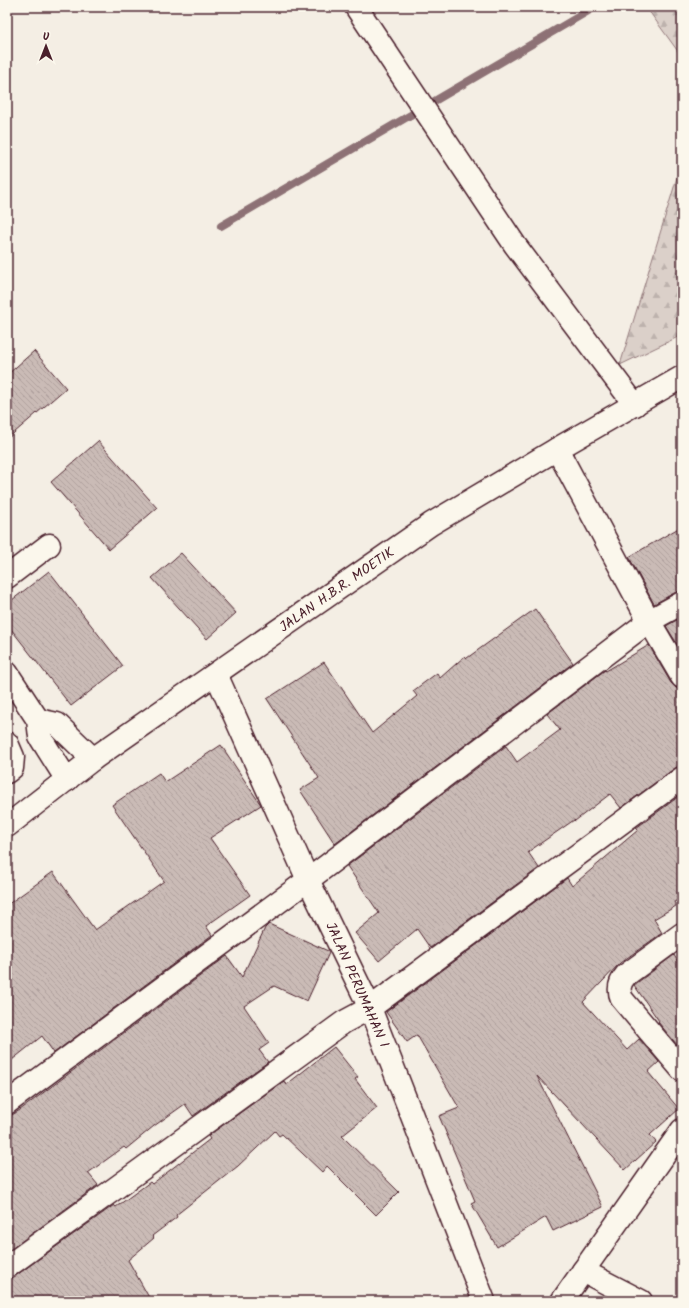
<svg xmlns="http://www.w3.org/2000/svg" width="689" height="1308" font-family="Kalam,sans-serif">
<defs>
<pattern id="forest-firs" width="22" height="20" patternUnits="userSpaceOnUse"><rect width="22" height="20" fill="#dbd0c9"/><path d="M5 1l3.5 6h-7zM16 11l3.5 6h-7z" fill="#bdb2ad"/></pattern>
<pattern id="building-back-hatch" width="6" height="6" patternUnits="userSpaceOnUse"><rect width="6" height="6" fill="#cabbb6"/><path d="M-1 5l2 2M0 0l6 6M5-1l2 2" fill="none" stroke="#afa09d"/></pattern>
</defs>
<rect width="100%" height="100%" fill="#f4eee4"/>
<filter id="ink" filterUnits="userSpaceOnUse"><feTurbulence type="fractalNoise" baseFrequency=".025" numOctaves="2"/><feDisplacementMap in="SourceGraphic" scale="8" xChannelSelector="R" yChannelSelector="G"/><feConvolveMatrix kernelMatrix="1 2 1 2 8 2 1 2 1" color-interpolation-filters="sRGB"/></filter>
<g filter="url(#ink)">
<!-- forest -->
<g fill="url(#forest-firs)" stroke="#92787a">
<path d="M646 7H682V57Z"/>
<path d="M682 161V335L620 365Z"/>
</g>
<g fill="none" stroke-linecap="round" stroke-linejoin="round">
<!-- stream -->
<path stroke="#8d7174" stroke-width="8" d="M221 226 595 7"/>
</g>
<!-- building -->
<g fill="url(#building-back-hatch)" stroke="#4a1f2b">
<path d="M34 351 66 388 7 439V375Z"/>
<path d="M98 441 157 508 109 549 51 482Z"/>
<path d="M682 526V591L676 592 654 604 629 557Z"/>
<path d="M181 553 236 613 207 639 152 578Z"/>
<path d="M49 571 123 666 71 706 7 624V604Z"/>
<path d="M535 609 573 663 335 844 300 790 319 778 267 699 324 662 372 733 417 696 413 691 437 673 440 678 465 656 467 658Z"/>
<path d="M682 617V652L666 626Z"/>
<path d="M649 645 671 683 676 688 682 689V766L675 768 621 808 610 794 575 821 574 820 528 852 539 868 430 948 417 929 379 961 355 933 379 913 347 866 506 746 517 762 560 730 547 714 605 670 606 671Z"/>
<path d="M221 745 261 805 210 838 250 895 206 926 212 935 54 1053 42 1036 7 1064V905L53 872 95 930 164 881 112 805 159 773 165 782Z"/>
<path d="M682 794V898L674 902 676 906 654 919 662 933 620 963 583 1002 627 1050 639 1039 659 1062 648 1072 679 1109 650 1135 656 1142 625 1170 537 1076 603 1207 553 1231 546 1217 497 1247 471 1203 475 1201 439 1116 459 1108 417 1035 407 1042 386 1012 567 878 572 886 638 830 636 828Z"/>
<path d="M269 924 328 951 329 953 307 1001 274 986 244 1006 269 1043 259 1050 268 1062 193 1116 185 1104 154 1126 126 1149 124 1147 88 1173 98 1185 7 1252V1118L20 1110 227 956 242 977 265 928Z"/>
<path d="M674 955 682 969V1051L658 1022 659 1021 634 985Z"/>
<path d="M334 1047 358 1077 355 1079 377 1108 342 1136 399 1192 376 1215 327 1166 322 1172 282 1134 279 1136 275 1131 238 1166 176 1215 177 1217 152 1236 154 1238 128 1260 151 1301H7V1279L14 1277 114 1205 116 1207 150 1182 152 1184 210 1139 208 1136 284 1081 286 1085Z"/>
</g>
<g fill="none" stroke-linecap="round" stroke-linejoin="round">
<defs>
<g id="minor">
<path d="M356 7 515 245 635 405"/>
<path d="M557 449 649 621 682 677"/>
<path d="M7 577 49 545"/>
<path d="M7 673 38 720 40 737 67 780"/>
<path d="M216 674 308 880 370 1008 484 1301"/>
<path d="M38 720 57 724 93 759"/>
<path d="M7 743 13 757 12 768 7 772"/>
<path d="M7 826 93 759 431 524 557 449 682 377"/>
<path d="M682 934 626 975C619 983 618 990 622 999L682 1070"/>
<path d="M7 1103 308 880 649 621 682 603"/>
<path d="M7 1267 344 1022 370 1008 682 778"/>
<path d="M583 1271 641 1301"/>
<path d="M562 1301 682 1130"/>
</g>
</defs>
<!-- minor casing -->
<use href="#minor" stroke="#4a1f2b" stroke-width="25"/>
<!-- minor -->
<use href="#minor" stroke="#fbf7ec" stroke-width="22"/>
</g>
</g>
<g text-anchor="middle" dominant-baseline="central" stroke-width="4" stroke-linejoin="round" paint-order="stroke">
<!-- street labels -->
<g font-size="14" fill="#4a1f2b" stroke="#fbf7ec">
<text transform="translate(337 590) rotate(-35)">JALAN H.B.R. MOETIK</text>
<text transform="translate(357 985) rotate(66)">JALAN PERUMAHAN I</text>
</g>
</g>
<!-- margin -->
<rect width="689" height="1308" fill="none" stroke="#fbf7ec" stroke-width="24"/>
<rect x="12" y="12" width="665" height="1284" fill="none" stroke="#4a1f2b" stroke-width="1.5" filter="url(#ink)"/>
<!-- north arrow -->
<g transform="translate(46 46)" stroke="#fbf7ec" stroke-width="3" paint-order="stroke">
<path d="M0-3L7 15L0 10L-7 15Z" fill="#4a1f2b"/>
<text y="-6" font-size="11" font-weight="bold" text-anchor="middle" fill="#4a1f2b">U</text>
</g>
</svg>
